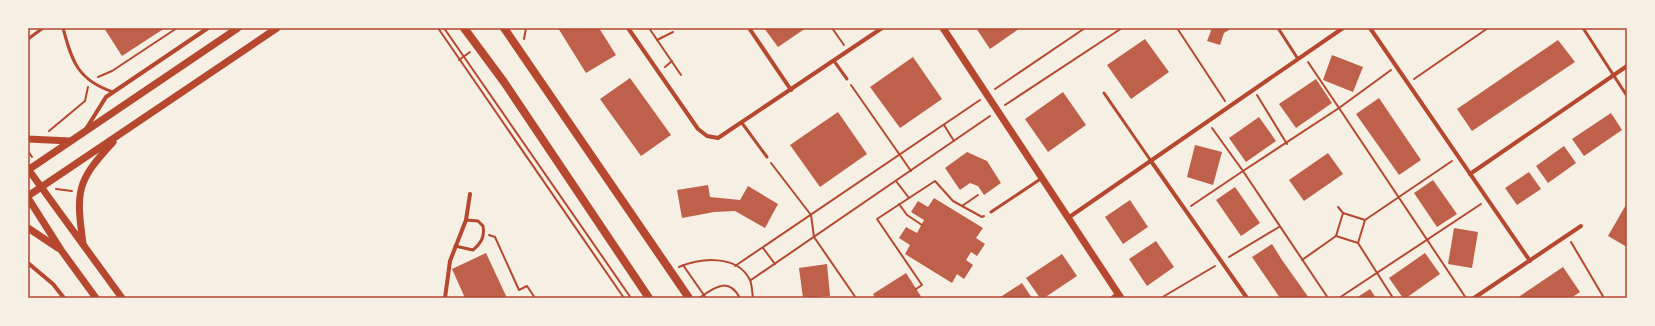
<svg xmlns="http://www.w3.org/2000/svg" width="1655" height="326" font-family="'Open Sans',sans-serif">
<rect width="100%" height="100%" fill="#f6efe4"/>
<!-- building -->
<g fill="#bf614a">
<path d="M104 28H165L122 56Z"/>
<path d="M558 28H599L616 55 586 73Z"/>
<path d="M764 28H806L778 47Z"/>
<path d="M976 28H1020L990 49Z"/>
<path d="M1210 28H1232L1224 33 1220 45 1207 41 1211 31Z"/>
<path d="M1145 39 1169 72 1131 99 1107 65Z"/>
<path d="M1558 40 1575 62 1472 131 1457 109Z"/>
<path d="M1332 55 1363 67 1353 92 1323 80Z"/>
<path d="M913 57 942 99 900 128 870 87Z"/>
<path d="M630 78 671 135 641 156 600 99Z"/>
<path d="M1316 79 1332 103 1296 128 1279 104Z"/>
<path d="M1063 92 1086 125 1048 152 1025 119Z"/>
<path d="M1379 98 1421 160 1399 175 1356 114Z"/>
<path d="M838 112 867 154 820 187 790 145Z"/>
<path d="M1611 113 1622 130 1584 156 1572 139Z"/>
<path d="M1259 117 1276 141 1246 162 1229 138Z"/>
<path d="M1195 145 1222 152 1213 185 1187 177Z"/>
<path d="M1564 146 1576 163 1548 183 1536 166Z"/>
<path d="M967 152 987 161 1001 183 984 195 978 186 970 183 960 190 945 168Z"/>
<path d="M1328 153 1343 174 1304 201 1289 180Z"/>
<path d="M1529 172 1541 189 1517 205 1505 188Z"/>
<path d="M1433 180 1457 214 1437 227 1414 193Z"/>
<path d="M708 185 710 197 740 200 748 186 778 204 765 228 735 211 714 212 682 218 677 190Z"/>
<path d="M1235 187 1260 223 1241 236 1216 200Z"/>
<path d="M934 198 983 228 976 238 985 244 977 256 971 252 966 260 973 265 964 279 957 274 952 283 905 254 910 245 899 238 906 227 917 233 924 220 911 212 918 201 928 207Z"/>
<path d="M1130 200 1148 227 1123 244 1105 217Z"/>
<path d="M1627 203V247L1608 236Z"/>
<path d="M1454 228 1478 232 1472 268 1448 264Z"/>
<path d="M1156 241 1174 267 1147 286 1129 259Z"/>
<path d="M1272 244 1282 260 1309 298H1280L1252 257Z"/>
<path d="M486 253 507 298H465L452 269Z"/>
<path d="M1425 253 1440 274 1406 298H1403L1389 278Z"/>
<path d="M1062 254 1077 276 1044 298H1040L1026 278Z"/>
<path d="M827 264 830 296 803 298 799 268Z"/>
<path d="M1563 267 1580 292 1571 298H1517Z"/>
<path d="M906 273 922 298H875L873 294Z"/>
<path d="M1022 283 1032 298H999Z"/>
<path d="M1370 289 1376 298H1356Z"/>
</g>
<g fill="none" stroke-linecap="round" stroke-linejoin="round">
<!-- path -->
<g stroke="#b5482f" stroke-width="2">
<path d="M438 28 624 298"/>
<path d="M444 28 631 298"/>
<path d="M649 28 681 75"/>
<path d="M832 28 844 45"/>
<path d="M1177 28 1225 101"/>
<path d="M524 39 526 28"/>
<path d="M657 40 673 32"/>
<path d="M459 60 470 52"/>
<path d="M1308 62 1339 108 1391 70"/>
<path d="M665 67 672 61"/>
<path d="M98 77 112 71 177 28"/>
<path d="M1414 79 1488 28"/>
<path d="M851 85 911 171"/>
<path d="M995 89 1085 28"/>
<path d="M1257 95 1287 144"/>
<path d="M1005 105 1122 28"/>
<path d="M944 125 954 141"/>
<path d="M49 131 85 101 88 87"/>
<path d="M28 151 32 157"/>
<path d="M771 163 811 215 814 237 856 298"/>
<path d="M896 181 909 198"/>
<path d="M56 189 72 191"/>
<path d="M899 204 907 215 922 225"/>
<path d="M962 206 978 195"/>
<path d="M1191 206 1243 171 1212 128"/>
<path d="M1338 207 1343 213"/>
<path d="M489 235 495 237 519 290 527 286 535 298"/>
<path d="M1336 236 1358 243 1393 298"/>
<path d="M1571 242 1604 298"/>
<path d="M1358 243 1365 220 1452 161"/>
<path d="M763 248 775 264"/>
<path d="M1229 257 1279 227"/>
<path d="M1302 260 1336 236 1343 213 1365 220"/>
<path d="M683 265 706 298"/>
<path d="M735 266 980 100"/>
<path d="M679 267C701 258 737 254 750 280 752 284 752 292 753 298"/>
<path d="M751 280 990 116"/>
<path d="M916 289 922 285 877 219 935 181 953 201 982 217 984 216"/>
<path d="M699 298C714 288 728 276 740 298"/>
<path d="M1161 298 1215 266"/>
<path d="M1328 298 1243 171 1339 108 1466 298"/>
<path d="M1339 298 1481 204"/>
</g>
<!-- service -->
<g stroke="#b5482f" stroke-width="3">
<path d="M63 28C72 62 78 80 113 92"/>
<path d="M1278 28 1298 59"/>
<path d="M1583 28 1627 96"/>
<path d="M28 39 43 28"/>
<path d="M834 61 847 79"/>
<path d="M1104 93 1151 161"/>
<path d="M742 123 767 157"/>
<path d="M991 212 1042 178"/>
<path d="M455 246 473 250C481 243 485 237 483 226L478 221 466 220"/>
</g>
<!-- minor -->
<g stroke="#b5482f" stroke-width="4">
<path d="M628 28 698 129 707 136 718 138 882 28"/>
<path d="M749 28 791 90"/>
<path d="M1370 28 1530 261"/>
<path d="M86 129 106 97 208 28"/>
<path d="M1151 161 1247 298"/>
<path d="M1470 174 1627 66"/>
<path d="M1068 218 1343 28"/>
<path d="M28 263 53 284 64 298"/>
<path d="M445 298 450 261 466 220 470 194"/>
<path d="M1112 298 1118 294"/>
<path d="M1474 298 1581 226"/>
</g>
<!-- tertiary -->
<g stroke="#b5482f" stroke-width="7">
<path d="M943 28 1121 298"/>
<path d="M28 139 70 141"/>
<path d="M28 169 122 298"/>
<path d="M28 170 238 28"/>
<path d="M28 196 277 28"/>
<path d="M28 198 61 250 96 298"/>
<path d="M28 228 58 248"/>
<path d="M83 244C76 191 76 182 113 142"/>
</g>
<!-- secondary -->
<g stroke="#b5482f" stroke-width="8">
<path d="M464 28 504 82 649 298"/>
<path d="M504 28 689 298"/>
</g>
</g>
<!-- border -->
<rect width="1655" height="326" fill="none" stroke="#f6efe4" stroke-width="58"/>
<rect x="29" y="29" width="1597" height="268" fill="none" stroke="#b5482f" stroke-width="1.5"/>
</svg>
